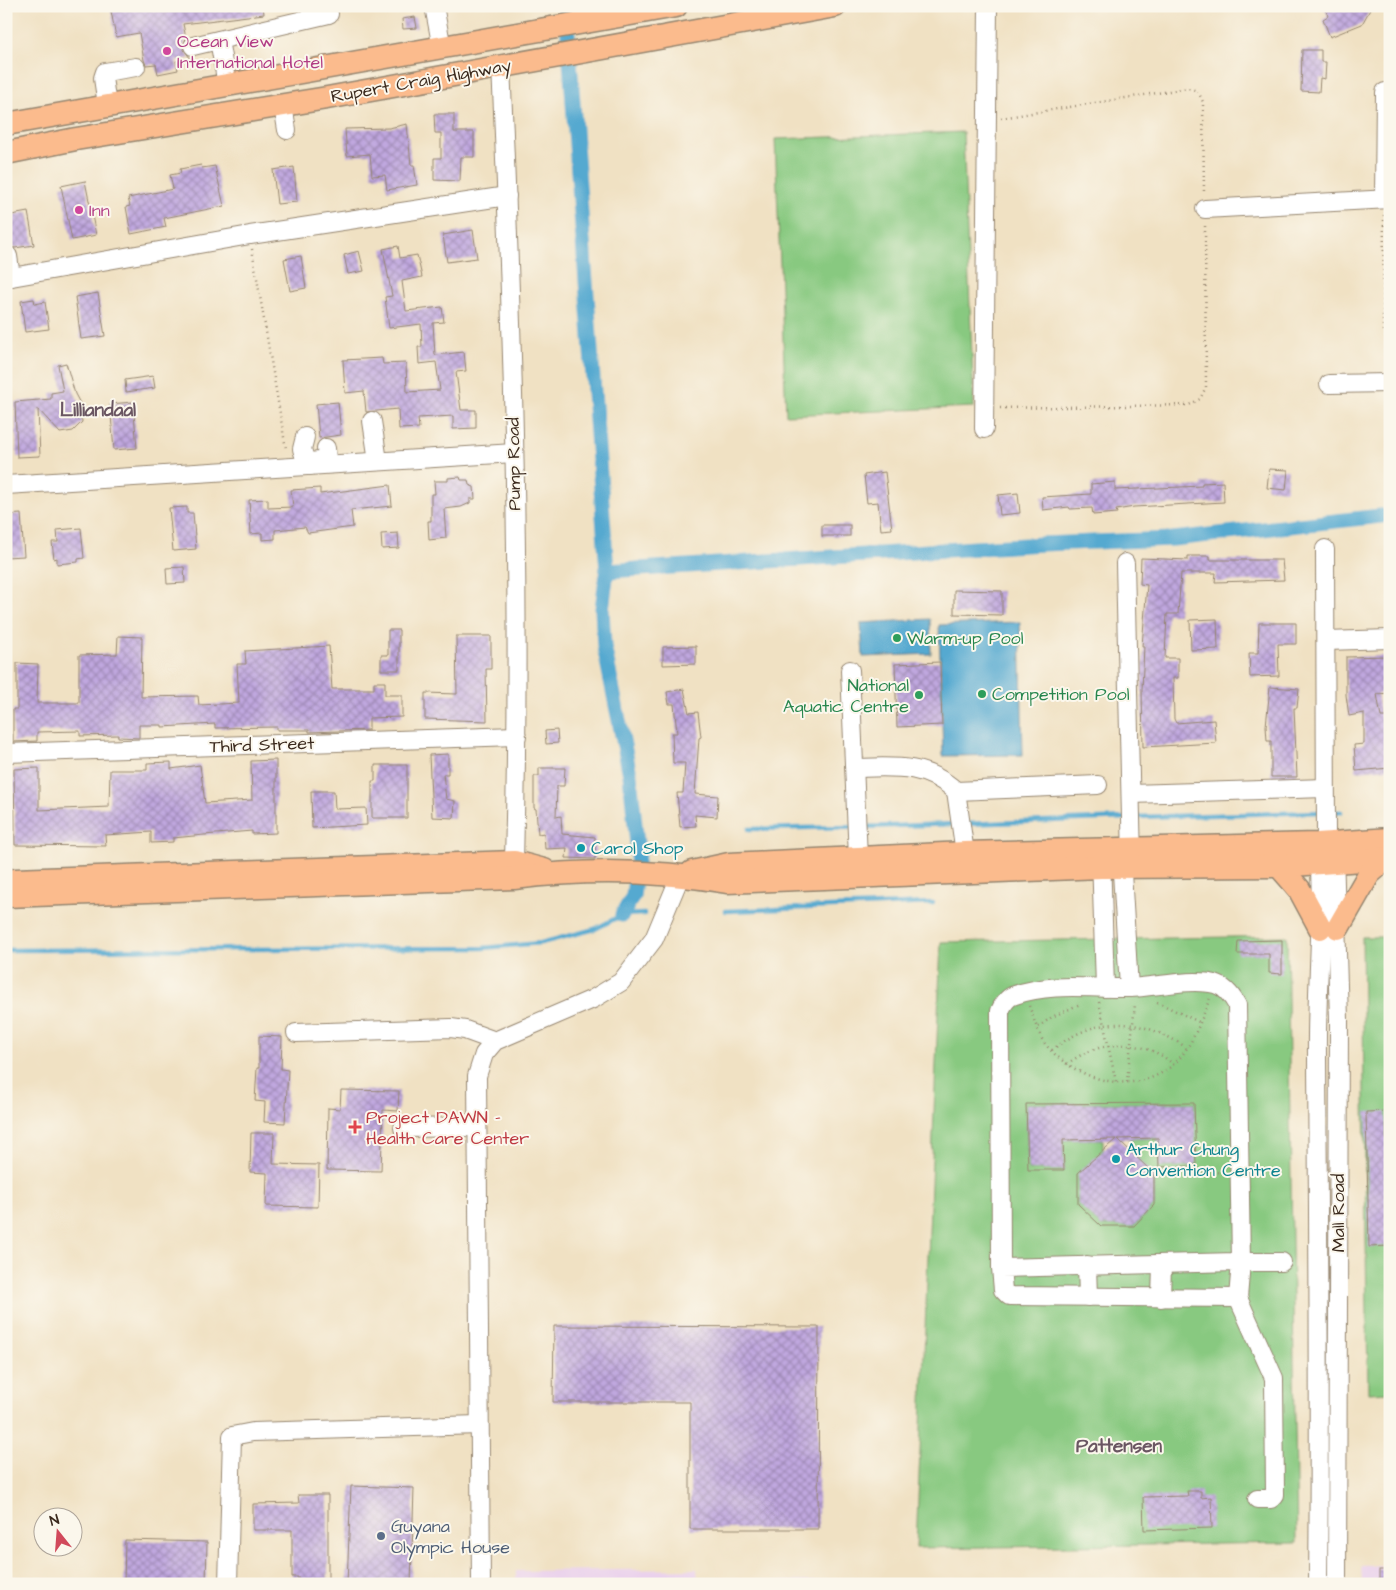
<svg xmlns="http://www.w3.org/2000/svg" width="1396" height="1590" font-family="'Architects Daughter',sans-serif">
<defs>
<pattern id="building-cross-hatch" width="8" height="8" patternUnits="userSpaceOnUse" patternTransform="scale(1.25)"><rect width="8" height="8" fill="#c0a7df"/><path d="M0 0l8 8M0 8l8-8" fill="none" stroke="#9d88b4"/></pattern>
</defs>
<rect width="100%" height="100%" fill="#fbf7ec"/>
<filter id="ink" filterUnits="userSpaceOnUse"><feTurbulence type="fractalNoise" baseFrequency=".02" numOctaves="2"/><feDisplacementMap in="SourceGraphic" scale="10" xChannelSelector="R" yChannelSelector="G"/><feConvolveMatrix kernelMatrix="1 2 1 2 8 2 1 2 1" color-interpolation-filters="sRGB"/></filter>
<filter id="wash" filterUnits="userSpaceOnUse"><feTurbulence type="fractalNoise" baseFrequency=".0096" numOctaves="4" result="noise"/><feDisplacementMap in="SourceGraphic" scale="20" xChannelSelector="R" yChannelSelector="G"/><feGaussianBlur stdDeviation="1.12" result="paint"/><feColorMatrix in="noise" values="0 0 0 0 0 0 0 0 0 0 0 0 0 0 0 0 0 1.4 0 .05"/><feComposite in="paint" operator="in"/></filter>
<g filter="url(#wash)">
<rect width="100%" height="100%" fill="#f0e1c3"/>
<!-- built -->
<g fill="#ead1ec">
<path d="M1390 1565V1584H1362L1361 1566Z"/>
<path d="M697 1569 698 1582 851 1581V1584H516V1571Z"/>
</g>
<!-- garden -->
<g fill="#88c980" stroke="#627a4f" fill-rule="evenodd">
<path d="M963 132 974 407 786 415 775 139Z"/>
<path d="M1287 936 1297 1543 916 1548 941 942ZM1194 1103 1195 1166 1160 1167 1158 1138 1130 1139V1151L1154 1175V1205L1134 1226H1101L1078 1204V1173L1103 1151V1139L1063 1140 1064 1170H1028L1026 1104Z"/>
<path d="M1362 937H1390V1392L1368 1393Z"/>
</g>
<!-- water -->
<g fill="#54a9d0" stroke="#486a77">
<path d="M930 619 931 654 863 657 861 623Z"/>
<path d="M1020 622 1023 755 943 756 939 625Z"/>
</g>
<g fill="none" stroke-linecap="round" stroke-linejoin="round">
<!-- stream -->
<g stroke="#54a9d0" stroke-width="4.5">
<path d="M1330 812H1341"/>
<path d="M1135 817 1322 812"/>
<path d="M965 824 1127 818"/>
<path d="M860 827 957 824"/>
<path d="M749 829 852 827"/>
<path d="M726 911 933 903"/>
<path d="M6 950 483 948 541 943 595 929 622 915 644 914"/>
</g>
<!-- canal -->
<g stroke="#54a9d0" stroke-width="15">
<path d="M566 6 607 571 602 609 604 646 630 775 638 854 633 896 622 915"/>
<path d="M607 571 1042 544 1173 539 1390 515"/>
</g>
</g>
<g id="blocks">
<!-- building -->
<g fill="url(#building-cross-hatch)">
<path d="M110 6H263L264 14 183 24 186 38 183 48 190 58 176 61 178 70 158 74 156 64 146 65 144 60 139 33 116 37Z"/>
<path d="M1324 6H1372L1362 24 1330 37 1323 19 1328 16Z"/>
<path d="M415 17 417 28 403 29 402 19Z"/>
<path d="M1302 50H1321V62H1326L1325 79 1320 78 1319 92 1301 91Z"/>
<path d="M434 114H454V132H474V157H461L460 181 434 180V158H441V133H435Z"/>
<path d="M407 124 411 165H414L417 185 387 190 385 175 372 176 370 154 347 156 345 129 389 128Z"/>
<path d="M201 165 202 168 215 166 224 206 164 218 166 227 131 234 126 207 130 206 128 198 173 189 170 175 181 173 180 169Z"/>
<path d="M294 167 297 202 277 204 273 170Z"/>
<path d="M85 181 96 235 72 240 61 186Z"/>
<path d="M28 212 34 245 15 248 6 246V216Z"/>
<path d="M473 230 477 258 447 262 443 235Z"/>
<path d="M398 246 400 258 417 255 422 277 402 281 406 311 442 307 444 322 433 323 435 355 464 352 466 371 456 372 461 410H476V428L453 429V416L418 418 419 428 399 429 398 409 366 412 364 391 345 393 343 360 382 358 383 364 406 363 407 392 440 390 436 362 419 364 418 347H422L421 324 389 328 385 297 392 296 383 249Z"/>
<path d="M359 251 364 271 348 274 344 255Z"/>
<path d="M301 256 306 288 290 291 284 259Z"/>
<path d="M98 293 105 336 81 339 75 297Z"/>
<path d="M34 299 35 304 45 302 49 329 25 332 21 301Z"/>
<path d="M66 363 75 394 84 411 81 413 82 422 73 431 60 433 38 409 40 456 17 457 15 402 51 399V393L63 391 58 365Z"/>
<path d="M153 376 155 388 126 392 125 380Z"/>
<path d="M133 402 137 448 114 450 110 404Z"/>
<path d="M338 402 341 435 319 438 316 404Z"/>
<path d="M1269 469 1288 470 1286 490 1267 488Z"/>
<path d="M885 472 892 529 881 530 878 502 867 503 864 475Z"/>
<path d="M460 477 461 480H468L469 485 474 487 475 499H470V503L461 507 444 509 446 538 429 540 428 521H431V494H435L434 481H448V478Z"/>
<path d="M1115 482V490L1202 486V483L1223 482 1224 502 1134 507 1116 510 1117 513 1093 515 1092 508 1070 509 1069 507 1043 510 1042 497 1091 494V484Z"/>
<path d="M390 485 392 506 351 510 353 527 308 533 305 527 275 530V539L262 540V533L251 534 249 500 268 499V508L293 507 291 490 320 488V494Z"/>
<path d="M1018 493 1020 513 1000 515 998 495Z"/>
<path d="M187 507V513H193L196 549 173 551 169 508Z"/>
<path d="M21 514 24 556 6 557V515Z"/>
<rect x="822" y="525" width="28" height="11"/>
<path d="M81 528 84 558 78 559V562L57 564V558L54 559 52 542H58L57 530Z"/>
<path d="M398 533 399 548 382 549 381 534Z"/>
<path d="M1188 556H1210V560H1282L1284 580 1215 582 1216 573H1181L1178 614H1167L1165 658H1178V678H1173L1174 719 1176 723 1214 720 1216 743 1143 747 1142 690 1144 646H1142L1147 585 1140 584 1141 558 1188 560Z"/>
<path d="M184 567 185 583 167 584 166 568Z"/>
<path d="M954 590 1002 591V615L954 614Z"/>
<path d="M1217 619 1218 649 1191 650 1190 620Z"/>
<path d="M1259 623H1296V644H1278L1279 676 1250 677 1249 653H1258Z"/>
<path d="M388 630H399V670H381V655H388Z"/>
<path d="M118 636 142 637 141 697 198 696 199 705 239 703 237 664H246L245 651 329 646 332 689H374V682H385V695H402V717L369 718V730L309 732V730H277V727L215 728V724L162 727V725H139V738L118 737V735L80 736V731L37 732V741L13 742V709H17V663L38 664 37 703H79V655L117 654Z"/>
<path d="M456 636H491V669H486L487 721 425 719V693L457 694Z"/>
<path d="M696 646V664L663 665V647Z"/>
<path d="M1390 656V693L1377 694 1381 717H1390V741H1388L1390 768 1356 771 1354 745 1364 744V713L1349 716 1346 695V657Z"/>
<path d="M940 662 942 725 897 727 895 664Z"/>
<path d="M1270 687 1299 689 1297 708H1294L1297 777H1271V741H1267L1266 726Z"/>
<path d="M684 689 689 713 698 712 701 737 699 738 695 794 718 796 717 817 695 815 696 826 680 827 677 793H683L685 763H673L672 733H677L674 704H669L667 692Z"/>
<path d="M557 730 558 743 546 744 545 731Z"/>
<path d="M448 754V774H443L446 799 455 801 454 818 432 817 429 755Z"/>
<path d="M276 760V833L252 834V831L204 835 173 838V842L151 843V832L105 835 106 846 15 845 14 769 39 768V810L109 807 110 770H147V763L171 762V769L200 765 205 803 252 800 251 761Z"/>
<path d="M375 765H407V818H372V781H375Z"/>
<path d="M539 768H565L564 786H557L556 817 561 816 562 834 595 837V859L566 858 567 848 545 849 544 833 538 834 536 809 534 808V776H539Z"/>
<path d="M311 791H334L335 809 366 808 367 825 312 828Z"/>
<path d="M1282 940V974L1269 973V954H1237L1238 941Z"/>
<path d="M259 1036 282 1037 281 1069 288 1070 285 1123 264 1122 265 1102 255 1101 257 1068H259Z"/>
<path d="M341 1090 399 1091 398 1111 383 1110 381 1171 327 1170 328 1108 340 1109Z"/>
<path d="M1194 1103 1196 1166 1159 1167 1158 1138 1118 1139 1154 1174V1205L1134 1226H1101L1078 1204V1173L1116 1139 1063 1140 1064 1170H1028L1026 1104Z"/>
<path d="M1386 1111 1389 1246 1369 1247 1366 1112Z"/>
<path d="M251 1133H274L273 1164 319 1165 318 1207 266 1206 267 1173 250 1172Z"/>
<path d="M554 1326 819 1327 818 1529H690V1402H553Z"/>
<path d="M351 1486 414 1488 411 1584H347Z"/>
<path d="M1187 1491H1201V1498L1211 1497 1212 1528 1144 1530 1143 1497 1188 1496Z"/>
<path d="M298 1495H328V1584H298V1577H292V1530H253V1504L299 1503Z"/>
<path d="M125 1540 207 1542 206 1584H124Z"/>
<rect x="1379" y="1570" width="11" height="14"/>
</g>
</g>
</g>
<g filter="url(#ink)">
<use href="#blocks" fill-opacity="0" stroke="#968670" stroke-width="1"/>
<g fill="none" stroke-linecap="round" stroke-linejoin="round">
<defs>
<g id="minor">
<path d="M434 6 442 48"/>
<path d="M219 40 227 85"/>
<path d="M193 46 329 14"/>
<path d="M501 66C513 331 521 597 514 862"/>
<path d="M107 105 103 78 105 72 136 67"/>
<path d="M283 105 287 130"/>
<path d="M1384 199 1385 92"/>
<path d="M1205 209 1390 199"/>
<path d="M8 256 11 277"/>
<path d="M6 278 250 235 507 196"/>
<path d="M1329 384 1390 383"/>
<path d="M372 421 378 461"/>
<path d="M984 429 988 6"/>
<path d="M305 437 302 449 305 459 310 462V466"/>
<path d="M311 462 327 460 326 448"/>
<path d="M6 485 514 453"/>
<path d="M1325 549 1326 843"/>
<path d="M1125 563 1132 860"/>
<path d="M1326 641 1390 639"/>
<path d="M850 670 858 858"/>
<path d="M6 753 517 736"/>
<path d="M855 768C894 767 925 763 956 791L965 853"/>
<path d="M956 791 1098 785"/>
<path d="M1131 794 1325 788"/>
<path d="M1334 851 1339 1020 1337 1584"/>
<path d="M1101 855 1105 988"/>
<path d="M1121 856 1129 988"/>
<path d="M296 1033 451 1028 465 1030 495 1041"/>
<path d="M403 1128 477 1127"/>
<path d="M1087 1265 1088 1297"/>
<path d="M1001 1268 1003 1290 1009 1296 1238 1298 1241 1262 1237 1005C1232 996 1225 987 1215 984 1191 978 1155 987 1130 988 1093 989 1051 982 1015 995 1007 997 1003 1004 1000 1011L1001 1268 1236 1262H1282"/>
<path d="M1161 1298 1162 1264"/>
<path d="M1238 1298 1274 1378 1275 1495 1271 1499H1257"/>
<path d="M228 1584 232 1436 253 1432 479 1425"/>
<path d="M481 1584 477 1076 484 1054 495 1041 593 999 621 982 654 939 681 874"/>
<path d="M1318 1584C1320 1408 1318 1232 1317 1056 1316 988 1324 919 1319 852"/>
</g>
<g id="major">
<path d="M6 124 676 6"/>
<path d="M6 153 76 139 327 98 835 6"/>
<path d="M1279 866 1299 889 1320 928"/>
<path d="M692 872 729 864 965 853 1318 844 1390 839"/>
<path d="M15 880 514 862 544 870"/>
<path d="M6 896 514 878C585 869 657 870 727 882L1101 867 1279 866 1390 858"/>
<path d="M1338 928 1369 874 1387 858"/>
</g>
</defs>
<!-- minor casing -->
<use href="#minor" stroke="#968670" stroke-width="20"/>
<!-- major casing -->
<use href="#major" stroke="#968670" stroke-width="25"/>
<!-- path -->
<g stroke="#968670" stroke-width="2.5" stroke-dasharray="1 4" stroke-linecap="butt">
<path d="M1001 118 1188 88 1198 91 1203 102 1204 194"/>
<path d="M252 249 286 449"/>
<path d="M1383 331 1384 215"/>
<path d="M1000 408 1189 405 1200 399 1206 387 1205 225"/>
<path d="M1099 1002 1116 1082"/>
<path d="M1157 1002 1199 1022"/>
<path d="M1029 1006C1034 1018 1038 1035 1046 1045 1076 1081 1138 1099 1176 1062 1193 1045 1201 1020 1210 998"/>
<path d="M1038 1027 1052 1017 1080 1004"/>
<path d="M1052 1050C1098 1014 1140 1017 1187 1048"/>
<path d="M1067 1064C1099 1040 1142 1037 1173 1064"/>
<path d="M1127 1082 1135 1004"/>
<path d="M1177 1173 1224 1172"/>
</g>
<!-- minor -->
<use href="#minor" stroke="#fff" stroke-width="18"/>
<!-- major -->
<use href="#major" stroke="#fbbb8d" stroke-width="22"/>
</g>
</g>
<!-- markers -->
<g fill="#d1479c" stroke="#fbf7ec" stroke-width="2">
<circle cx="167" cy="51" r="5"/>
<circle cx="79" cy="210" r="5"/>
</g>
<g fill="#2e9e5b" stroke="#fbf7ec" stroke-width="2">
<circle cx="897" cy="638" r="5"/>
<circle cx="982" cy="694" r="5"/>
<circle cx="919" cy="695" r="5"/>
</g>
<g fill="#0f9aa8" stroke="#fbf7ec" stroke-width="2">
<circle cx="581" cy="848" r="5"/>
<circle cx="1116" cy="1159" r="5"/>
</g>
<path fill="#e0444e" stroke="#fbf7ec" stroke-width="2" d="M352.5 1119.5h5v5h5v5h-5v5h-5v-5h-5v-5h5z"/>
<circle fill="#5c6f8a" stroke="#fbf7ec" stroke-width="2" cx="381" cy="1536" r="5"/>
<g text-anchor="middle" dominant-baseline="central" stroke-width="4" stroke-linejoin="round" paint-order="stroke">
<!-- hotel labels -->
<g font-size="18" fill="#b23c85" stroke="#fbf7ec" text-anchor="start">
<text x="177" y="41">Ocean View<tspan x="177" dy="21">International Hotel</tspan></text>
<text x="89" y="210">Inn</text>
</g>
<!-- street labels -->
<g font-size="18" fill="#3b2a1e" stroke="#fbf7ec">
<text transform="translate(421 81) rotate(-10)">Rupert Craig Highway</text>
<text transform="translate(514 464) rotate(-91)">Pump Road</text>
<text transform="translate(262 745) rotate(-2)">Third Street</text>
<text transform="translate(1338 1213) rotate(-90)">Mall Road</text>
</g>
<!-- leisure labels -->
<g font-size="18" fill="#27864d" stroke="#fbf7ec" text-anchor="start">
<text x="907" y="638">Warm-up Pool</text>
<text x="909" y="685" text-anchor="end">National<tspan x="909" dy="21">Aquatic Centre</tspan></text>
<text x="992" y="694">Competition Pool</text>
</g>
<!-- culture labels -->
<g font-size="18" fill="#0d838f" stroke="#fbf7ec" text-anchor="start">
<text x="591" y="848">Carol Shop</text>
<text x="1126" y="1149">Arthur Chung<tspan x="1126" dy="21">Convention Centre</tspan></text>
</g>
<!-- health labels -->
<g font-size="18" fill="#be3a42" stroke="#fbf7ec" text-anchor="start">
<text x="366" y="1117">Project DAWN -<tspan x="366" dy="21">Health Care Center</tspan></text>
</g>
<!-- service labels -->
<g font-size="18" fill="#4e5e75" stroke="#fbf7ec" text-anchor="start">
<text x="391" y="1526">Guyana<tspan x="391" dy="21">Olympic House</tspan></text>
</g>
<!-- neighbourhood labels -->
<g font-size="19" font-weight="bold" fill="#6a5662" stroke="#fbf7ec">
<text x="98" y="410">Lilliandaal</text>
<text x="1119" y="1446">Pattensen</text>
</g>
</g>
<!-- margin -->
<rect width="1396" height="1590" fill="none" stroke="#fbf7ec" stroke-width="25"/>
<!-- north arrow -->
<g transform="translate(58 1532) rotate(343)"><circle r="24" fill="#fbf7ec" stroke="#aea59a"/>
<path d="M0-4L9 19L0 12L-9 19Z" fill="#d1495b"/>
<text y="-8" font-size="14" font-weight="bold" text-anchor="middle" fill="#3b2a1e">N</text>
</g>
</svg>
